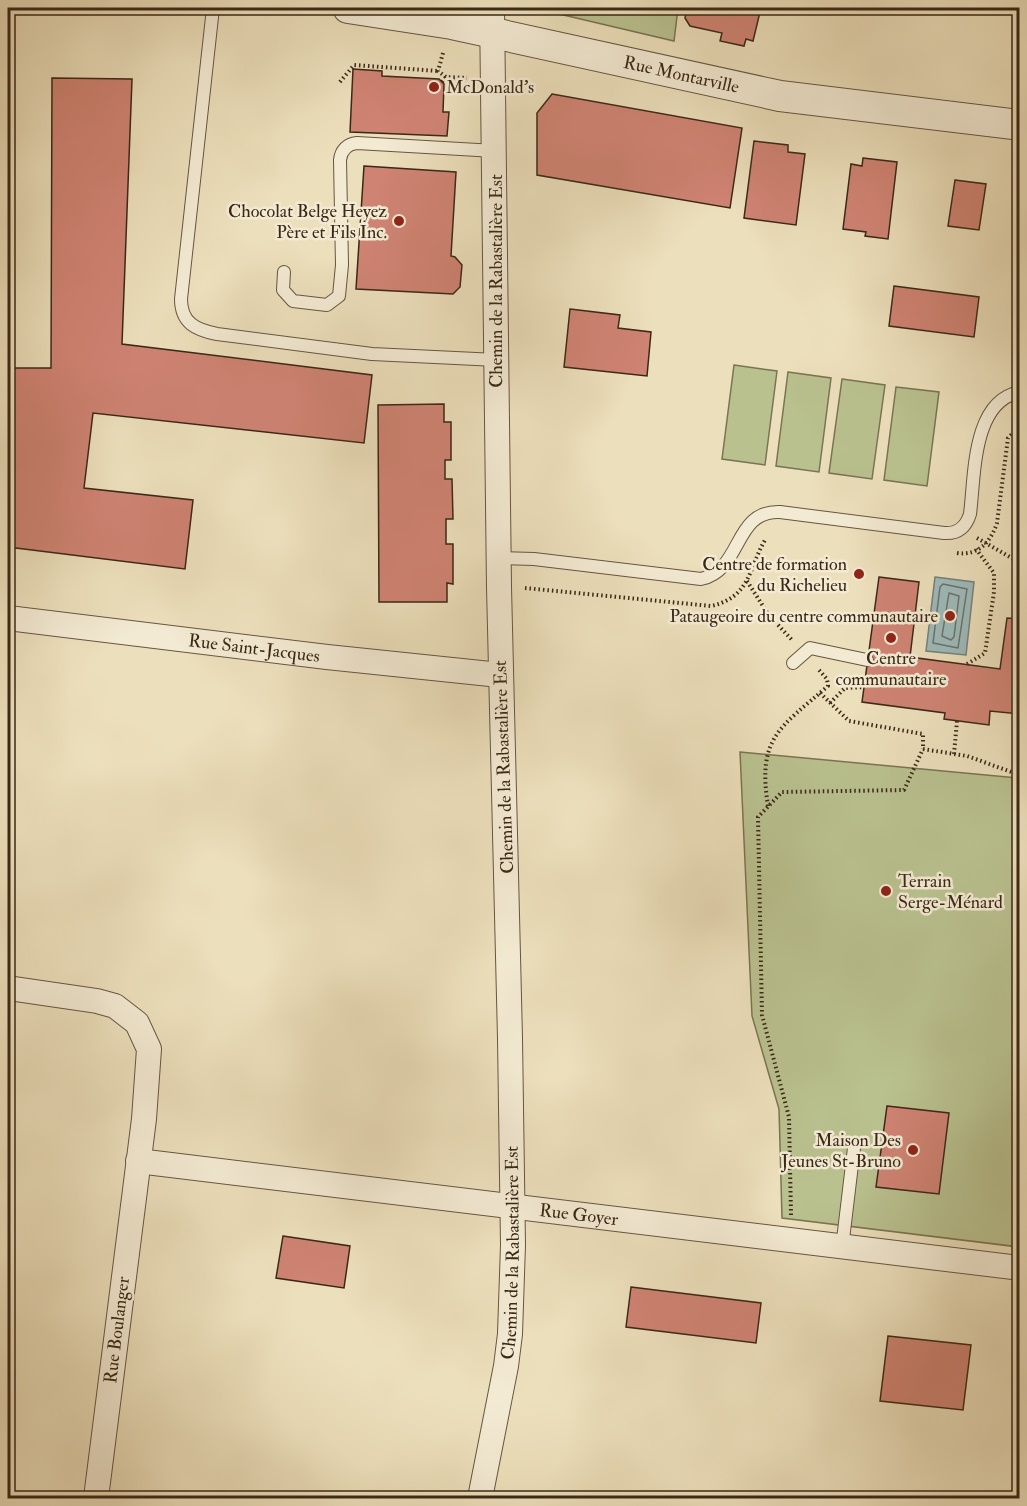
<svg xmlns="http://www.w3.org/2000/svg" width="1027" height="1506" font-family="'IM FELL Double Pica',serif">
<rect width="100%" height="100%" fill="#ecdfbb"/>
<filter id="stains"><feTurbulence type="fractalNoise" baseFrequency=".00333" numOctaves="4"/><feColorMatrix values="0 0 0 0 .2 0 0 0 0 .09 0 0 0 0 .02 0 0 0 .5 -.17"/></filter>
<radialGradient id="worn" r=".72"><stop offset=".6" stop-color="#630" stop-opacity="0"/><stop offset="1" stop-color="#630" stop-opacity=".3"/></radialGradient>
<!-- green -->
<g fill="#b9c18f" stroke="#7a7453" stroke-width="1.5">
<path d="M534 8H678L674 41 538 9Z"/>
<path d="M734 365 777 371 765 465 722 459Z"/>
<path d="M788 372 831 378 819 472 776 466Z"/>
<path d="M842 379 885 385 872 479 829 473Z"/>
<path d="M896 387 939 392 927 486 884 480Z"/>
<path d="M740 752 1019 778V1247L782 1218 779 1109 752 1016Z"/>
</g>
<!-- water -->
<path fill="#9dbabb" stroke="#758079" stroke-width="1.5" d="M935 577 974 582 966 655 926 651Z"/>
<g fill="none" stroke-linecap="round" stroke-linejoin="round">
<!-- shore -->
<g stroke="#6c7169" stroke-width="1.5">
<path d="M943 584 967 589 958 648 933 643 940 587Z"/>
<path d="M949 593 959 596 954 637 951 640 942 636Z"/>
</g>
</g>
<!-- building -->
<g fill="#cf8373" stroke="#3a2817" stroke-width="1.5">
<path d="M687 8H761L753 41 746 39 744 46 720 41 722 33 690 26 685 18Z"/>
<path d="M970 8H1000L999 12Z"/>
<path d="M8 10H10L8 63Z"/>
<path d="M353 69 382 71V76L439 79 444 84 443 112H449L447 136 350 132Z"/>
<path d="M52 78 132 79 122 344 372 375 364 443 93 413 84 488 193 500 185 569 8 547V368H51Z"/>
<path d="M552 94 742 128 730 208 537 175V113Z"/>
<path d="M754 141 788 145V152L805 154 796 225 744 218Z"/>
<path d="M863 158 897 162 888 239 865 236 866 232 843 229 851 164 862 166Z"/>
<path d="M364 166 456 172 451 256 455 257 462 265 460 287 453 294 356 289Z"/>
<path d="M955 180 986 184 979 230 948 226Z"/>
<path d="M1020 201V240L1013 239Z"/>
<path d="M894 286 979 297 974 337 889 326Z"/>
<path d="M570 309 620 315 618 328 651 332 647 376 564 367Z"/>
<path d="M444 404V422H451V460H445V479H452L453 519H446V544H453V584L447 583V602H379L378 405Z"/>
<path d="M1020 502V550H1013Z"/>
<path d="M879 577 919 582 910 657 1000 669 1007 618 1020 619V714L990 711 989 725 944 719 945 713 862 702Z"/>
<path d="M887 1106 949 1113 939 1194 876 1187Z"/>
<path d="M283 1236 350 1246 344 1288 276 1278Z"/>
<path d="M631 1287 761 1303 756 1343 626 1327Z"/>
<path d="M888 1336 971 1345 963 1410 880 1401Z"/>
</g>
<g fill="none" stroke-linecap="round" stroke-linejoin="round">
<defs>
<g id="service">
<path d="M213 8 181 299C181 323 196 330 217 334L372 354 497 360"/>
<path d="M284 272 283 290 293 301 327 305 339 296 342 265 340 160C341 150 347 144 357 143L495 151"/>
<path d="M498 558 534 559 701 579C743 570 733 510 780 512L944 533C958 534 966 527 970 514 975 475 972 401 1020 392"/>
<path d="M793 663 810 648 867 660"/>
<path d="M842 1248 854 1148"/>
</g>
<g id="minor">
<path id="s1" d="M8 618 327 657 500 675"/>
<path d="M8 988 97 1001 115 1006 137 1023 149 1049 144 1119 96 1498"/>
<path id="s2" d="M138 1161 1020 1268"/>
<path id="s3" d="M480 1498 506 1366 510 1334 513 1245 510 1038 499 587 492 8"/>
</g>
<g id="tertiary">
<path id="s4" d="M348 8 452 24 780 96 1020 125"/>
</g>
</defs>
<!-- service casing -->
<use href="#service" stroke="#665640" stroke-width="14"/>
<!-- minor casing -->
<use href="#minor" stroke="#665640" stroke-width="26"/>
<!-- tertiary casing -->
<use href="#tertiary" stroke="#665640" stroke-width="32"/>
<!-- path -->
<g stroke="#3a2817" stroke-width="4" stroke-dasharray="1.5 3" stroke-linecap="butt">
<path d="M443 53 438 71 446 77 467 78"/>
<path d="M340 82 354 65 438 71"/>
<path d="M442 82 446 77"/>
<path d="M977 538 1020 563"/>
<path d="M957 553C979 556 991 541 997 523L1008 438 1020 426"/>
<path d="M747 581 768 614 792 640"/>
<path d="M525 588 711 606C751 597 748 569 765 540"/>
<path d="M967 664 985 653 994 592V573L976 549"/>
<path d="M820 693 849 721 923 734V749L967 756 1020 775"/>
<path d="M830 703 845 688 864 687"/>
<path d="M954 754 957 721"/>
<path d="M1016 774 1020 766"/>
<path d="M768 806C757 737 780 728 828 686L827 679 819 670"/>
<path d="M791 1215 789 1117 762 1015 758 817 782 792 904 790 923 749"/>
</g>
<!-- service -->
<use href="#service" stroke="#f3ead3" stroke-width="12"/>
<!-- minor -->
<use href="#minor" stroke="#f3ead3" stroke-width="24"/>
<!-- tertiary -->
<use href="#tertiary" stroke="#f3ead3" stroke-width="30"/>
</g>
<!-- markers -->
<g fill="#8f2418" stroke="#f3ead3" stroke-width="2">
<circle cx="434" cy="87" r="6"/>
<circle cx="399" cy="221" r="6"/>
<circle cx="859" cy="574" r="6"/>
<circle cx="950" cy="616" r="6"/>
<circle cx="891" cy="638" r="6"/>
<circle cx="886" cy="891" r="6"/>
<circle cx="913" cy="1150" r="6"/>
</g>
<g text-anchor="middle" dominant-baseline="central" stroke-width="5" stroke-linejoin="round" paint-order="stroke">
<!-- street labels -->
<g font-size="18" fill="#3a2817" stroke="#f3ead3">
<text stroke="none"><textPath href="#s4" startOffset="340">Rue Montarville</textPath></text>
<text transform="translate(496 281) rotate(-90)">Chemin de la Rabastalière Est</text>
<text stroke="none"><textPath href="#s1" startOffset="248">Rue Saint-Jacques</textPath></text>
<text transform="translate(504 767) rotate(-92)">Chemin de la Rabastalière Est</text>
<text stroke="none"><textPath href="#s2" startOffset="444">Rue Goyer</textPath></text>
<text stroke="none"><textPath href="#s3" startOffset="248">Chemin de la Rabastalière Est</textPath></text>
<text transform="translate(117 1330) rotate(-83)">Rue Boulanger</text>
</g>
<!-- poi labels -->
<g font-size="18" fill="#3a2817" stroke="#f3ead3" text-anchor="end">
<text x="446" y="87" text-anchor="start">McDonald's</text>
<text x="387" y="211">Chocolat Belge Heyez<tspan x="387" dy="21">Père et Fils Inc.</tspan></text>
<text x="847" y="564">Centre de formation<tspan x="847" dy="21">du Richelieu</tspan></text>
<text x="938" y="616">Pataugeoire du centre communautaire</text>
<text x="891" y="658" text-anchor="middle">Centre<tspan x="891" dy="21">communautaire</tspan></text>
<text x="898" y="881" text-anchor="start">Terrain<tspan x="898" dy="21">Serge-Ménard</tspan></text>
<text x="901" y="1140">Maison Des<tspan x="901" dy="21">Jeunes St-Bruno</tspan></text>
</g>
</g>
<!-- margin -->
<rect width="1027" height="1506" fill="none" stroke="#ecdfbb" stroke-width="30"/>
<rect x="9" y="9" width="1009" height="1488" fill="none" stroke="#3a2817" stroke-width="3"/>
<rect x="15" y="15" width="997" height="1476" fill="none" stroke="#3a2817" stroke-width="1.5"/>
<rect width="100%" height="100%" filter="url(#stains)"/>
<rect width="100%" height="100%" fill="url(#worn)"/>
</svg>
